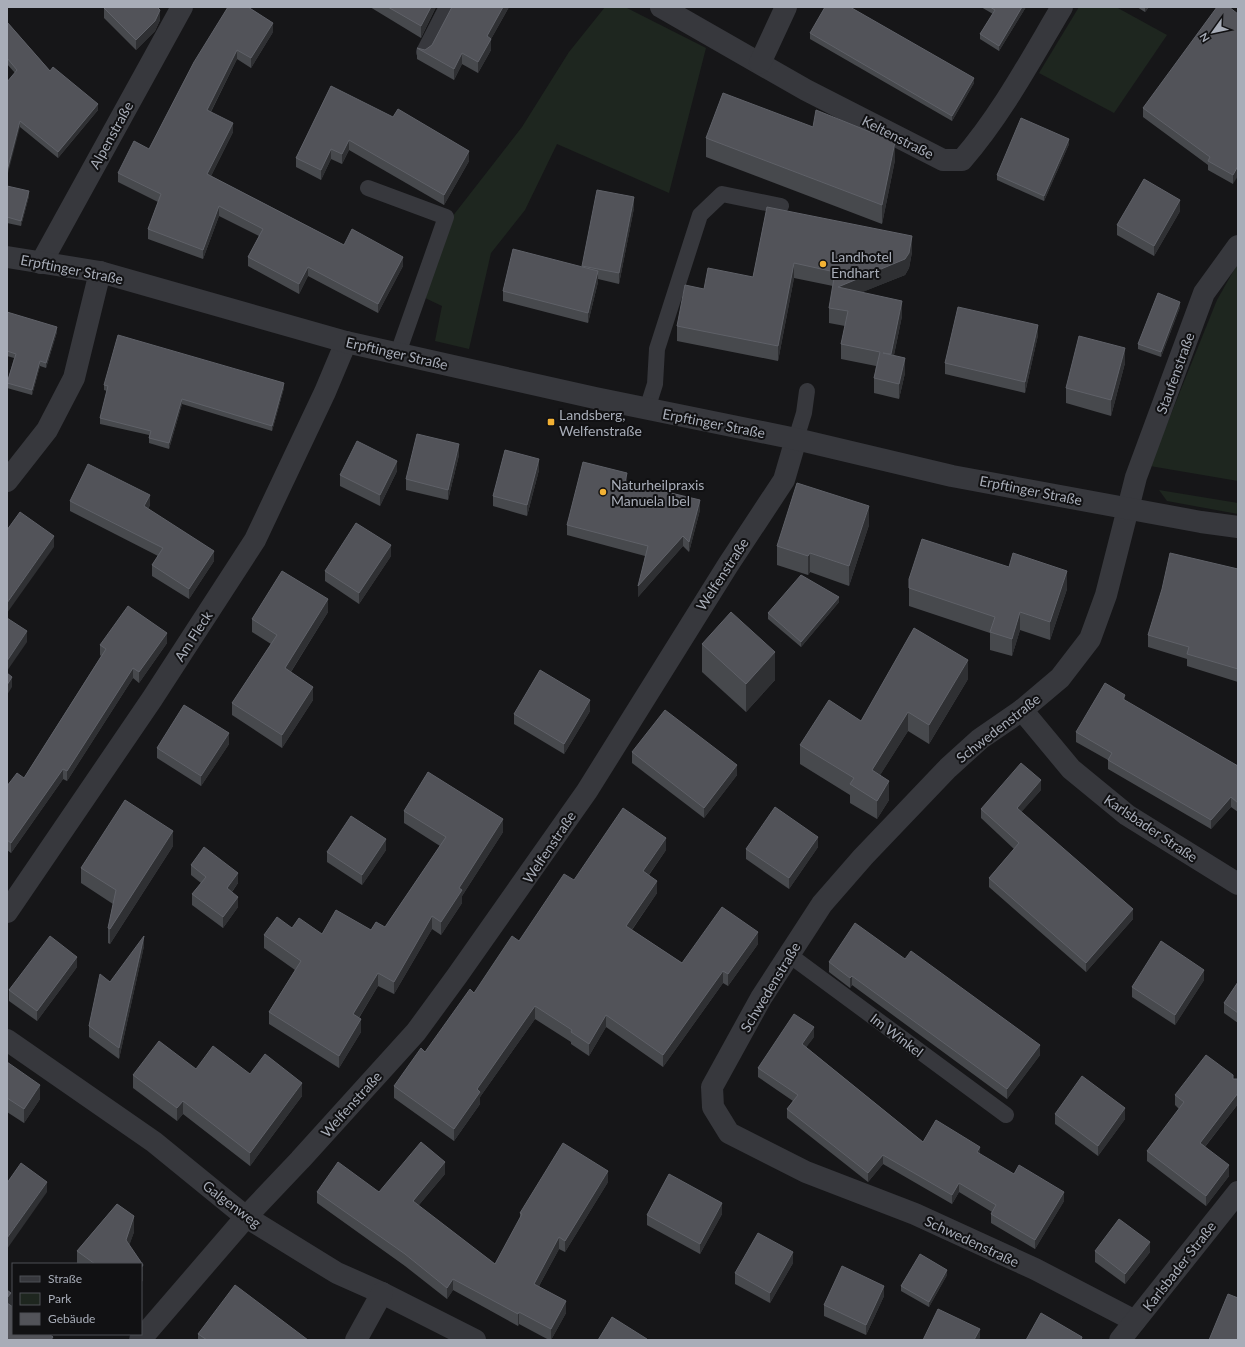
<svg xmlns="http://www.w3.org/2000/svg" width="1245" height="1347" font-family="Lato,sans-serif">
<rect width="100%" height="100%" fill="#161618"/>
<!-- green -->
<g fill="#1e261f">
<path d="M605 7H625L706 48 669 193 557 144 525 210 491 253 469 349 435 341 442 306 423 297 452 217 522 127 569 52Z"/>
<path d="M1079 7H1116L1167 35 1114 113 1039 73Z"/>
<path d="M1238 263V481L1150 466 1217 300Z"/>
<path d="M1159 490 1238 503V514L1167 501Z"/>
</g>
<g fill="none" stroke-linecap="round" stroke-linejoin="round">
<!-- service -->
<g stroke="#37383d" stroke-width="16">
<path d="M424 52 447 7"/>
<path d="M368 188 446 217 398 353"/>
<path d="M647 409 655 384 657 349 700 215 722 194 781 206"/>
<path d="M796 439 804 413 807 391"/>
<path d="M788 954 1006 1115"/>
</g>
<!-- minor -->
<g stroke="#37383d" stroke-width="22">
<path d="M661 7 806 90 943 160H962C1002 114 1031 59 1062 7"/>
<path d="M760 63 786 7"/>
<path d="M41 263 182 7"/>
<path d="M7 481 47 430 74 378 100 272"/>
<path d="M1022 710 1071 769 1127 815 1238 884"/>
<path d="M7 912 152 699 255 540 325 392 346 342"/>
<path d="M7 1040 154 1142 246 1217 337 1273 382 1293 475 1340"/>
<path d="M1135 1321 1035 1269 915 1214 806 1172 729 1133 713 1107 712 1087 761 998 822 904 863 857 948 768 980 739 1022 710 1060 678 1090 639 1106 595 1136 477 1204 293 1238 246"/>
<path d="M140 1340 246 1217 300 1160 416 1032 457 976 587 791 728 565 784 480 796 439"/>
<path d="M356 1340 382 1293"/>
<path d="M1120 1340 1238 1192"/>
</g>
<!-- tertiary -->
<path stroke="#37383d" stroke-width="22" d="M7 257 100 272 346 342 595 398 796 439 952 476 1201 522 1238 527"/>
</g>
<!-- wall -->
<g fill="#47494d">
<path d="M370 7H436L421 38Z"/>
<path d="M452 7H509L491 39V50L478 73 462 64 454 80 417 59V48L425 50 432 45Z"/>
<path d="M981 7H1026L999 51 980 39V34L993 14Z"/>
<path d="M1137 7H1149L1145 12Z"/>
<path d="M104 8 160 20 155 31 136 50 104 18Z"/>
<path d="M1238 14 1233 184 1208 170V165L1143 117V108Z"/>
<path d="M7 22 50 71 98 110 58 158 20 127 15 73 7 64Z"/>
<path d="M273 32 251 68 237 59 211 112 233 132 211 176 344 245 403 266 378 313 308 276 299 294 248 266V257L259 236 219 216 203 259 148 239V229L158 202 118 182V173L149 149 194 62Z"/>
<path d="M810 33 974 83 952 121 810 39Z"/>
<path d="M331 86 469 161 444 205 349 150 342 164 331 159 321 180 296 167V158Z"/>
<path d="M813 127 895 160 882 224 706 157V138Z"/>
<path d="M1069 144 1044 201 997 180V175Z"/>
<path d="M7 186 29 196 21 226 7 223Z"/>
<path d="M767 207 912 252 909 268 905 275 862 292 902 316 894 355 905 373 899 399 874 393V378L876 366 841 359V344L845 326 829 323V308L833 286 794 278 778 361 677 341V326L704 289 753 277Z"/>
<path d="M634 208 619 284 598 279V282L588 323 503 301V291L582 267V266Z"/>
<path d="M1180 211 1154 256 1117 235V225Z"/>
<path d="M1180 307 1161 357 1138 349V344Z"/>
<path d="M7 312 57 332 46 368 40 366 32 395 7 388V383L14 358 7 356Z"/>
<path d="M1038 335 1025 393 945 374V363Z"/>
<path d="M1125 363 1111 416 1066 403V388Z"/>
<path d="M104 385 284 388 272 431 182 404 169 449 149 443V435L100 424V418L107 391 104 390Z"/>
<path d="M459 455 448 500 406 490V479Z"/>
<path d="M539 470 527 516 493 506V496Z"/>
<path d="M397 471 380 506 340 486V475Z"/>
<path d="M627 483 700 510 689 552 683 546 638 597 645 556 567 535V525Z"/>
<path d="M70 501 150 505 148 509 214 561 189 599 152 576V565L158 556 70 511Z"/>
<path d="M869 525 849 586 810 572 808 575 777 565V546Z"/>
<path d="M391 556 359 604 325 581V571Z"/>
<path d="M1238 569V682L1187 666V659L1148 647V635Z"/>
<path d="M909 579 1067 589 1050 640 1020 630 1012 656 990 650V633L909 606Z"/>
<path d="M839 602 801 647 768 619V613Z"/>
<path d="M328 612 291 672 313 700 282 748 232 715V703L271 644 252 632V619Z"/>
<path d="M167 643 139 683 133 678 67 781 63 779 11 853 7 850V786L24 778 101 656 100 655V645Z"/>
<path d="M702 644 775 680 746 712 702 672Z"/>
<path d="M968 679 929 744 908 731 880 775 889 800 877 819 850 803V795L800 764V745L861 721Z"/>
<path d="M1125 701 1238 766V812L1231 807 1211 829 1108 769V760L1076 742V732Z"/>
<path d="M590 711 564 754 514 724V714Z"/>
<path d="M229 744 201 786 157 758V748Z"/>
<path d="M632 752 737 775 704 818 632 763Z"/>
<path d="M1041 790 1021 812 1133 919 1086 972 989 887V878L1014 849 981 818V809Z"/>
<path d="M404 811 503 832 462 896V903L441 935 432 929 394 994 378 986 359 1018 361 1032 339 1068 269 1024V1012L295 970 264 948V935L292 928 322 934 371 930 385 927 440 846 404 823Z"/>
<path d="M173 846 110 944 108 943V928L113 904 81 883V868Z"/>
<path d="M818 847 789 889 746 859V849Z"/>
<path d="M386 850 362 885 327 862V852Z"/>
<path d="M666 850 649 875 657 893 632 930 682 963 758 944 728 986 723 983 663 1067 606 1027 589 1056 571 1044V1042L535 1019 480 1097V1104L454 1141 394 1098V1086L425 1052 474 993 519 941 574 880Z"/>
<path d="M191 865 238 883 232 892 238 907 223 928 192 905V894L201 883 191 875Z"/>
<path d="M144 946 119 1059 89 1037V1026L110 982Z"/>
<path d="M829 962 1040 1055 1007 1099 852 985 850 988 829 972Z"/>
<path d="M77 967 37 1021 9 1001V990Z"/>
<path d="M1204 980 1175 1025 1132 997V987Z"/>
<path d="M1238 982V1023L1224 1013V1003Z"/>
<path d="M814 1037 806 1047 923 1142 980 1155 1014 1174 1064 1201 1035 1249 991 1223V1214L992 1212 959 1192 952 1204 883 1164 868 1182 787 1118V1109L793 1101 758 1077V1068Z"/>
<path d="M7 1062 40 1099 24 1123 7 1112Z"/>
<path d="M196 1069 250 1074 302 1096 250 1166 183 1114 177 1121 133 1088V1075Z"/>
<path d="M1233 1079H1238V1104L1205 1147 1229 1176 1206 1206 1147 1161V1151L1179 1109 1175 1105V1095Z"/>
<path d="M1055 1114 1125 1119 1098 1156 1055 1124Z"/>
<path d="M445 1174 418 1206 495 1264 520 1219V1213L608 1182 565 1252 559 1249 539 1286 566 1313 551 1340H549L519 1324 518 1326 453 1290 447 1299 405 1266 317 1203V1192H379Z"/>
<path d="M117 1204 134 1216V1232L129 1245 143 1265V1280L141 1283V1264H77V1251Z"/>
<path d="M722 1214 700 1254 647 1225V1215Z"/>
<path d="M1095 1251 1150 1252 1125 1284 1095 1262Z"/>
<path d="M793 1263 770 1303 735 1284V1273Z"/>
<path d="M947 1275 929 1307 901 1291V1286Z"/>
<path d="M884 1296 866 1335 824 1316V1305Z"/>
<path d="M198 1334 308 1340H198Z"/>
</g>
<!-- shaded-wall -->
<g fill="#2f3033">
<path d="M431 7H436L421 38V26Z"/>
<path d="M503 7H509L491 39V50L478 73V62L487 36Z"/>
<path d="M1022 7H1026L999 51V46Z"/>
<path d="M1145 7H1149L1145 12Z"/>
<path d="M160 10V20L155 31 136 50V40Z"/>
<path d="M273 23V32L251 68V58Z"/>
<path d="M237 50V59L207 119V110Z"/>
<path d="M462 53V64L454 80V69Z"/>
<path d="M974 78V83L952 121V116Z"/>
<path d="M98 104V110L58 158V152Z"/>
<path d="M20 121V127L7 177V171Z"/>
<path d="M233 123V132L207 184V174Z"/>
<path d="M1069 139V144L1044 201V196Z"/>
<path d="M349 140V150L342 164V154Z"/>
<path d="M895 142V160L882 224V205Z"/>
<path d="M331 149V159L321 180V170Z"/>
<path d="M469 151V161L444 205V195Z"/>
<path d="M1238 166V176L1233 184V175Z"/>
<path d="M29 191V196L21 226V221Z"/>
<path d="M634 197V208L619 284V273Z"/>
<path d="M1180 200V211L1154 256V246Z"/>
<path d="M219 206V216L203 259V250Z"/>
<path d="M912 236V252L909 268 905 275 838 302V287Z"/>
<path d="M403 257V266L378 313V304Z"/>
<path d="M794 263V278L778 361V346Z"/>
<path d="M308 267V276L299 294V284Z"/>
<path d="M598 271V282L588 323V313Z"/>
<path d="M902 301V316L891 369V354Z"/>
<path d="M1180 302V307L1161 357V352Z"/>
<path d="M1038 325V335L1025 393V382Z"/>
<path d="M57 327V332L46 368V363Z"/>
<path d="M1125 348V363L1111 416V400Z"/>
<path d="M905 358V373L899 399V384Z"/>
<path d="M40 361V366L32 395V390Z"/>
<path d="M284 383V388L272 431V426Z"/>
<path d="M182 399V404L169 449V443Z"/>
<path d="M459 444V455L448 500V490Z"/>
<path d="M539 459V470L527 516V505Z"/>
<path d="M397 461V471L380 506V495Z"/>
<path d="M627 473V484L625 482Z"/>
<path d="M150 495V505L144 517V506Z"/>
<path d="M700 500V510L689 552V542Z"/>
<path d="M869 506V525L849 586V566Z"/>
<path d="M54 536V547L7 613V603Z"/>
<path d="M683 536V546L638 597V586Z"/>
<path d="M391 545V556L359 604V593Z"/>
<path d="M214 551V561L189 599V589Z"/>
<path d="M810 553V572L808 575V556Z"/>
<path d="M1067 571V589L1050 640V622Z"/>
<path d="M839 597V602L801 647V642Z"/>
<path d="M328 599V612L285 681V668Z"/>
<path d="M1020 612V630L1012 656V639Z"/>
<path d="M27 631V642L7 671V661Z"/>
<path d="M167 633V643L139 683V672Z"/>
<path d="M775 652V680L746 712V684Z"/>
<path d="M968 660V679L929 744V725Z"/>
<path d="M133 668V678L67 781V771Z"/>
<path d="M12 677V687L7 695V685Z"/>
<path d="M313 687V700L282 748V735Z"/>
<path d="M1125 695V704L1123 699Z"/>
<path d="M590 700V711L564 754V744Z"/>
<path d="M908 712V731L872 788V770Z"/>
<path d="M229 733V744L201 786V776Z"/>
<path d="M737 765V775L704 818V808Z"/>
<path d="M63 769V779L11 853V843Z"/>
<path d="M1041 780V790L1017 817V808Z"/>
<path d="M889 781V800L877 819V801Z"/>
<path d="M1231 797V807L1211 829V820Z"/>
<path d="M503 819V832L462 896V903L441 935V922L459 888Z"/>
<path d="M173 831V846L110 944V929Z"/>
<path d="M818 837V847L789 889V878Z"/>
<path d="M666 838V850L643 883V871Z"/>
<path d="M386 839V850L362 885V875Z"/>
<path d="M238 873V883L227 898V888Z"/>
<path d="M657 881V893L626 938V926Z"/>
<path d="M238 897V907L223 928V917Z"/>
<path d="M1133 909V919L1086 972V963Z"/>
<path d="M432 916V929L394 994V982Z"/>
<path d="M758 932V944L728 986V974Z"/>
<path d="M144 936V946L119 1059V1048Z"/>
<path d="M77 957V967L37 1021V1011Z"/>
<path d="M1204 970V980L1175 1025V1015Z"/>
<path d="M723 971V983L663 1067V1055Z"/>
<path d="M378 973V986L353 1027V1014Z"/>
<path d="M852 976V985L850 988V978Z"/>
<path d="M535 1006V1019L480 1097V1104L454 1141V1129L477 1089Z"/>
<path d="M606 1015V1027L589 1056V1044Z"/>
<path d="M361 1019V1032L339 1068V1056Z"/>
<path d="M814 1027V1037L802 1053V1044Z"/>
<path d="M1040 1045V1055L1007 1099V1089Z"/>
<path d="M302 1083V1096L250 1166V1153Z"/>
<path d="M40 1085V1099L24 1123V1109Z"/>
<path d="M1238 1093V1104L1200 1153V1143Z"/>
<path d="M183 1101V1114L177 1121V1108Z"/>
<path d="M1125 1108V1119L1098 1156V1146Z"/>
<path d="M980 1147V1156L977 1152Z"/>
<path d="M883 1155V1164L868 1182V1173Z"/>
<path d="M445 1162V1174L413 1212V1201Z"/>
<path d="M1229 1165V1176L1206 1206V1196Z"/>
<path d="M608 1171V1182L565 1252V1241Z"/>
<path d="M47 1182V1192L7 1249V1238Z"/>
<path d="M959 1183V1192L952 1204V1195Z"/>
<path d="M1064 1192V1201L1035 1249V1240Z"/>
<path d="M722 1203V1214L700 1254V1244Z"/>
<path d="M134 1216V1232L126 1255V1240Z"/>
<path d="M559 1237V1249L534 1295V1284Z"/>
<path d="M1150 1242V1252L1125 1284V1274Z"/>
<path d="M793 1252V1263L770 1303V1293Z"/>
<path d="M143 1265V1280L141 1283V1268Z"/>
<path d="M947 1270V1275L929 1307V1302Z"/>
<path d="M453 1279V1290L447 1299V1288Z"/>
<path d="M884 1286V1296L866 1335V1325Z"/>
<path d="M11 1293V1308L7 1313V1298Z"/>
<path d="M566 1301V1313L551 1340V1329Z"/>
<path d="M519 1312V1324L518 1326V1314Z"/>
<path d="M980 1329V1338L979 1340H974Z"/>
</g>
<!-- building -->
<g fill="#525359" stroke="#5f6168">
<path d="M105 7H157L160 10 155 21 136 40 104 8Z"/>
<path d="M228 7H248L273 23 251 58 237 50 207 110 233 123 207 174 344 245 352 229 403 257 378 304 308 267 299 284 248 257 263 229 219 206 203 250 148 229 161 194 118 173 134 141 149 149 194 62Z"/>
<path d="M388 7H431L421 26Z"/>
<path d="M452 7H503L487 36 491 39 478 62 462 53 454 69 417 48 425 50 432 45Z"/>
<path d="M825 7H850L974 78 952 116 810 33Z"/>
<path d="M990 7H1022L999 46 980 34 995 10Z"/>
<path d="M1217 7H1229L1238 14V166L1233 175 1208 161 1210 157 1143 108Z"/>
<path d="M7 22 50 71 53 67 98 104 58 152 20 121 7 171V82L17 70 7 58Z"/>
<path d="M331 86 393 117 398 109 469 151 444 195 349 140 342 154 331 149 321 170 296 158Z"/>
<path d="M723 93 813 127 816 110 895 142 882 205 706 138Z"/>
<path d="M1021 118 1069 139 1044 196 997 175Z"/>
<path d="M1144 179 1180 200 1154 246 1117 225Z"/>
<path d="M7 186 29 191 21 221 7 217Z"/>
<path d="M597 190 634 197 619 273 582 266Z"/>
<path d="M767 207 912 236 909 253 905 259 838 287 902 301 891 354 883 353 905 358 899 384 874 378 880 352 841 344 848 311 829 308 835 272 794 263 778 346 677 326 685 285 704 289 708 268 753 277Z"/>
<path d="M513 249 598 271 588 313 503 291Z"/>
<path d="M1158 293 1180 302 1161 352 1138 344Z"/>
<path d="M958 307 1038 325 1025 382 945 363Z"/>
<path d="M7 312 57 327 46 363 40 361 32 390 7 383 16 354 7 351Z"/>
<path d="M118 335 284 383 272 426 182 399 169 443 149 438 151 431 100 418 108 386 104 385Z"/>
<path d="M1079 336 1125 348 1111 400 1066 388Z"/>
<path d="M417 434 459 444 448 490 406 479Z"/>
<path d="M357 441 397 461 380 495 340 475Z"/>
<path d="M505 450 539 459 527 505 493 496Z"/>
<path d="M583 462 627 473 625 482 700 500 689 542 683 536 638 586 648 546 567 525Z"/>
<path d="M88 464 150 495 144 506 214 551 189 589 152 565 163 548 70 501Z"/>
<path d="M797 483 869 506 849 566 810 553 808 556 777 546Z"/>
<path d="M20 512 54 536 7 603V530Z"/>
<path d="M356 523 391 545 359 593 325 571Z"/>
<path d="M922 539 1009 567 1013 553 1067 571 1050 622 1020 612 1012 639 990 632 995 617 909 588V579Z"/>
<path d="M1170 553 1238 569V669L1187 654 1189 647 1148 635 1162 589Z"/>
<path d="M282 571 328 599 285 668 313 687 282 735 232 703 277 635 252 619Z"/>
<path d="M801 575 839 597 801 642 768 613Z"/>
<path d="M128 606 167 633 139 672 133 668 67 771 63 769 11 843 7 840V786L17 773 24 778 106 649 100 645Z"/>
<path d="M731 612 775 652 746 684 702 644Z"/>
<path d="M7 618 27 631 7 661Z"/>
<path d="M914 628 968 660 929 725 908 712 872 770 889 781 877 801 850 784 854 778 800 745 829 700 861 721Z"/>
<path d="M540 670 590 700 564 744 514 714Z"/>
<path d="M7 673 12 677 7 685Z"/>
<path d="M1105 683 1125 695 1123 699 1238 766V803L1231 797 1211 820 1108 760 1112 753 1076 732Z"/>
<path d="M184 705 229 733 201 776 157 748Z"/>
<path d="M665 710 737 765 704 808 632 752Z"/>
<path d="M1021 763 1041 780 1017 808 1133 909 1086 963 989 878 1019 843 981 809Z"/>
<path d="M428 772 503 819 459 888 462 890 441 922 432 916 394 982 378 973 353 1014 361 1019 339 1056 269 1012 301 961 264 935 277 917 292 928 299 918 322 934 336 910 371 930 376 922 385 927 446 837 404 811Z"/>
<path d="M125 800 173 831 110 929 108 928 116 890 81 868Z"/>
<path d="M775 807 818 837 789 878 746 849Z"/>
<path d="M623 808 666 838 643 871 657 881 626 926 682 963 722 907 758 932 728 974 723 971 663 1055 606 1015 589 1044 571 1032 572 1030 535 1006 477 1089 480 1092 454 1129 394 1086 421 1048 425 1052 470 989 474 993 512 936 519 941 564 874 574 880Z"/>
<path d="M351 816 386 839 362 875 327 852Z"/>
<path d="M204 847 238 873 227 888 238 897 223 917 192 894 206 877 191 865Z"/>
<path d="M855 923 905 959 911 951 1040 1045 1007 1089 852 976 850 978 829 962Z"/>
<path d="M50 936 77 957 37 1011 9 990Z"/>
<path d="M144 936 119 1048 89 1026 100 974 110 982Z"/>
<path d="M1161 941 1204 970 1175 1015 1132 987Z"/>
<path d="M1238 982V1013L1224 1003Z"/>
<path d="M794 1014 814 1027 802 1044 923 1142 936 1120 980 1147 977 1152 1014 1174 1019 1165 1064 1192 1035 1240 991 1214 996 1205 959 1183 952 1195 883 1155 868 1173 787 1109 798 1095 758 1068Z"/>
<path d="M159 1041 196 1069 213 1046 250 1074 265 1054 302 1083 250 1153 183 1101 177 1108 133 1075Z"/>
<path d="M1206 1055 1233 1075V1079H1238V1093L1200 1143 1229 1165 1206 1196 1147 1151 1184 1102 1175 1095Z"/>
<path d="M7 1062 40 1085 24 1109 7 1098Z"/>
<path d="M1082 1076 1125 1108 1098 1146 1055 1114Z"/>
<path d="M421 1142 445 1162 413 1201 495 1264 522 1214 520 1213 563 1143 608 1171 565 1241 559 1237 534 1284 566 1301 551 1329 519 1312 518 1314 453 1279 447 1288 405 1254 317 1192 338 1162 379 1192Z"/>
<path d="M21 1163 47 1182 7 1238V1183Z"/>
<path d="M669 1174 722 1203 700 1244 647 1215Z"/>
<path d="M117 1204 134 1216 126 1240 143 1265 141 1268V1264H95L77 1251Z"/>
<path d="M1119 1219 1150 1242 1125 1274 1095 1251Z"/>
<path d="M758 1233 793 1252 770 1293 735 1273Z"/>
<path d="M920 1254 947 1270 929 1302 901 1286Z"/>
<path d="M842 1266 884 1286 866 1325 824 1305Z"/>
<path d="M235 1285 308 1340H207L198 1334Z"/>
<path d="M7 1290 11 1293 7 1298Z"/>
<path d="M1228 1294 1238 1298V1340H1209Z"/>
<path d="M7 1303 13 1307V1334H49L53 1337 51 1340H7Z"/>
<path d="M938 1309 980 1329 974 1340H923Z"/>
<path d="M1041 1313 1082 1337 1081 1340H1026Z"/>
<path d="M612 1317 647 1339V1340H598Z"/>
</g>
<!-- markers -->
<g fill="#f2b134" stroke="#111113" stroke-width="1.5">
<circle cx="823" cy="264" r="4"/>
<rect x="547" y="418" width="8" height="8" rx="2"/>
<circle cx="603" cy="492" r="4"/>
</g>
<g text-anchor="middle" dominant-baseline="central" stroke-width="4" stroke-linejoin="round" paint-order="stroke">
<!-- street labels -->
<g font-size="14" fill="#a8adb8" stroke="#111113">
<text transform="translate(111 135) rotate(-61)">Alpenstraße</text>
<text transform="translate(898 137) rotate(27)">Keltenstraße</text>
<text transform="translate(72 269) rotate(11)">Erpftinger Straße</text>
<text transform="translate(397 353) rotate(13)">Erpftinger Straße</text>
<text transform="translate(1175 373) rotate(-70)">Staufenstraße</text>
<text transform="translate(714 423) rotate(11)">Erpftinger Straße</text>
<text transform="translate(1031 490) rotate(11)">Erpftinger Straße</text>
<text transform="translate(722 574) rotate(-57)">Welfenstraße</text>
<text transform="translate(193 636) rotate(-57)">Am Fleck</text>
<text transform="translate(998 728) rotate(-38)">Schwedenstraße</text>
<text transform="translate(1151 828) rotate(34)">Karlsbader Straße</text>
<text transform="translate(549 847) rotate(-56)">Welfenstraße</text>
<text transform="translate(770 987) rotate(-59)">Schwedenstraße</text>
<text transform="translate(897 1035) rotate(37)">Im Winkel</text>
<text transform="translate(351 1104) rotate(-48)">Welfenstraße</text>
<text transform="translate(232 1204) rotate(37)">Galgenweg</text>
<text transform="translate(972 1241) rotate(25)">Schwedenstraße</text>
<text transform="translate(1179 1266) rotate(-52)">Karlsbader Straße</text>
</g>
<!-- poi labels -->
<g font-size="14" fill="#a8adb8" stroke="#111113" text-anchor="start">
<text x="831" y="256">Landhotel<tspan x="831" dy="16">Endhart</tspan></text>
<text x="559" y="414">Landsberg,<tspan x="559" dy="16">Welfenstraße</tspan></text>
<text x="611" y="484">Naturheilpraxis<tspan x="611" dy="16">Manuela Ibel</tspan></text>
</g>
</g>
<!-- border -->
<rect width="1245" height="1347" fill="none" stroke="#a8adb8" stroke-width="16"/>
<!-- legend -->
<rect x="12" y="1263" width="130" height="72" fill="#111113" stroke="#4d4f55"/>
<rect x="20" y="1276" width="20" height="6" fill="#37383d" stroke="#4d4f55"/>
<text x="48" y="1283" font-size="12" fill="#a8adb8">Straße</text>
<rect x="20" y="1293" width="20" height="12" fill="#1e261f" stroke="#4d4f55"/>
<text x="48" y="1303" font-size="12" fill="#a8adb8">Park</text>
<rect x="20" y="1313" width="20" height="12" fill="#525359" stroke="#4d4f55"/>
<text x="48" y="1323" font-size="12" fill="#a8adb8">Gebäude</text>
<!-- north arrow -->
<g transform="translate(1213 32) rotate(237)" stroke="#111113" stroke-width="3" paint-order="stroke">
<path d="M0-3L7 15L0 10L-7 15Z" fill="#a8adb8"/>
<text y="-6" font-size="11" font-weight="bold" text-anchor="middle" fill="#a8adb8">N</text>
</g>
</svg>
